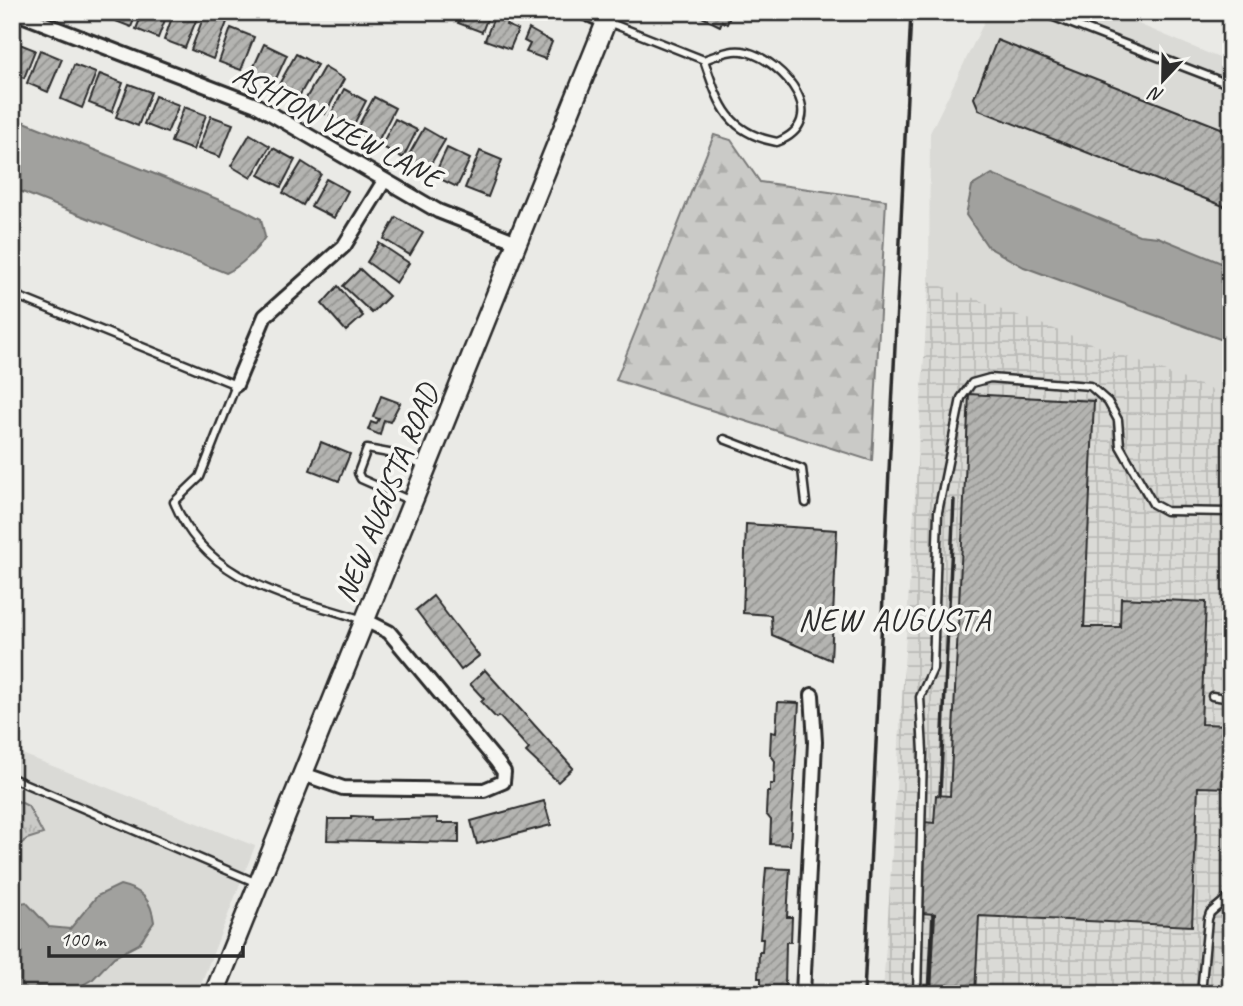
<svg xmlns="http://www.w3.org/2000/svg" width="1243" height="1006" font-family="Caveat,sans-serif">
<defs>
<pattern id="industrial-grid" width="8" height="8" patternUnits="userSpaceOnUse" patternTransform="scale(1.75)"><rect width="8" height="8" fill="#dadad6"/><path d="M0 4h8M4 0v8" fill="none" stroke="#bbbbb8"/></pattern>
<pattern id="grass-tufts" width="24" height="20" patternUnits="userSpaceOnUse" patternTransform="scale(1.75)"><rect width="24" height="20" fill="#cacac7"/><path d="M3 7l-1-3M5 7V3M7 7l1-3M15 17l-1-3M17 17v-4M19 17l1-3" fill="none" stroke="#aeaeab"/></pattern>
<pattern id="forest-firs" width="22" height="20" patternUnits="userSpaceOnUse" patternTransform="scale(1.75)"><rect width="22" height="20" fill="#cacac7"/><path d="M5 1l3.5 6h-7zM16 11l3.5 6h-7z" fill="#aeaeab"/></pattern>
<pattern id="building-hatch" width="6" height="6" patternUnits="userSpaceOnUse" patternTransform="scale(1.75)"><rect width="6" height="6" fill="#b4b4b1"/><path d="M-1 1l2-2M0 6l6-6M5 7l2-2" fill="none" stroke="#939390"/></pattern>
</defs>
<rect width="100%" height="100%" fill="#eaeae6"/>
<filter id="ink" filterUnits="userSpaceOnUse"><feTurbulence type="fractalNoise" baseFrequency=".0143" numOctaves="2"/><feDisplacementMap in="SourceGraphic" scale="14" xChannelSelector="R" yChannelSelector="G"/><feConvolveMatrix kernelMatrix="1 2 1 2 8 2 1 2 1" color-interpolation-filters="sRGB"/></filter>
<g filter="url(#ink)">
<!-- built -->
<g fill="#dadad6">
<path d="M989 12H1110L1231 63V994H883L929 281 930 133Z"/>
<path d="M12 750 255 846 197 994H12Z"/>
</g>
<!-- industrial -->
<path fill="url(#industrial-grid)" d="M929 281 1231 397V994H883Z"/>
<!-- grass -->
<path fill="url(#grass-tufts)" stroke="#7a7a79" stroke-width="2" d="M18 801 28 806 43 834 27 839 12 851V815Z"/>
<!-- forest -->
<path fill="url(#forest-firs)" stroke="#7a7a79" stroke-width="2" d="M714 135 731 140 760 182 886 200 872 461 616 380Z"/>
<!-- water -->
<g fill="#a1a19e" stroke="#727270" stroke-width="2">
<path d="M12 117 242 209 261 219 265 237C257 250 240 267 226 273L12 188Z"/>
<path d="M992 174 1139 235 1158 237 1231 267V343L1024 267 988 247 966 215 972 186Z"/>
<path d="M120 885C142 890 151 899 154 922L139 944 114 957 93 979 79 987 39 986 26 994H12V915L16 904 26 902 49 927 70 929 97 896Z"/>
</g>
<!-- building -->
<g fill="url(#building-hatch)" stroke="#2b2b2b" stroke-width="2">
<path d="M110 12H137L131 27 108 18Z"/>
<path d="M143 12H168L158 38 136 29Z"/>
<path d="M174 12 199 13 185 48 164 40Z"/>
<path d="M463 12 489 14 482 32 458 23Z"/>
<path d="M496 12 509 17 506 25 518 30 510 49 485 40Z"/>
<path d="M692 12H732L727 24 722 21 720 26Z"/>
<path d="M205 13 227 22 213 59 191 50Z"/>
<path d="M231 28 254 37 241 70 219 62Z"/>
<path d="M529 29 552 42 545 59 526 52 530 44 524 41Z"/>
<path d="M997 40 1231 132V209L979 110 974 98Z"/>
<path d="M12 41 35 50 24 78 12 74Z"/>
<path d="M264 44 287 55 274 83 251 73Z"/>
<path d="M40 50 62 59 48 92 27 83Z"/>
<path d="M296 54 317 65 298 98 278 86Z"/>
<path d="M74 65 96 73 82 108 61 99Z"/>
<path d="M324 67 344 79 325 114 304 102Z"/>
<path d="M100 74 123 83 112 112 89 103Z"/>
<path d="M129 84 151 92 138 126 116 117Z"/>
<path d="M344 89 366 101 352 128 330 116Z"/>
<path d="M155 96 179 105 167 133 144 124Z"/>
<path d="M374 97 395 108 377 143 355 132Z"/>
<path d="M184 107 206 115 193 150 171 142Z"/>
<path d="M211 116 233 124 220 157 198 149Z"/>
<path d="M395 119 417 130 403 158 381 146Z"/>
<path d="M424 128 445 140 426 172 406 160Z"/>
<path d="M250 134 270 146 251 178 231 166Z"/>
<path d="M273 148 295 160 281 187 259 175Z"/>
<path d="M447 148 470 159 457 187 434 176Z"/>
<path d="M480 151 502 160 488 197 465 188Z"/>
<path d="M302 162 321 174 303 205 283 193Z"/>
<path d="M326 179 348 191 334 218 311 206Z"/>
<path d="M396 217 423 233 410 255 384 239Z"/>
<path d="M379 243 409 263 396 283 367 262Z"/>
<path d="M360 269 389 296 372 313 343 286Z"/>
<path d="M338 286 363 316 346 331 322 304Z"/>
<path d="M969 394 1094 401 1084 627H1120L1121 598 1206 602 1201 724 1231 725V788L1198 787 1192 926 979 916 975 994H931L935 914 921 913 925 822 934 823 936 795 950 796Z"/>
<path d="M381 396 400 403 390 422 384 420 380 435 368 430 371 422 376 424 379 419 373 417Z"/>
<path d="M321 442 350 454 339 481 310 470Z"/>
<path d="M746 524 837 530 831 660 772 635 771 615 743 613Z"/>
<path d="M433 596 479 656 461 670 416 610Z"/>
<path d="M485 670 573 768 558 782 526 752 529 749 499 716 496 718 481 702 484 699 470 684Z"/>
<path d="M778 702 799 703 790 845 770 844 771 820 766 814 767 792H770V784H774L775 761 770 754 771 732 776 733Z"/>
<path d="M544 801 551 825 477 844 471 821Z"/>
<path d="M351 816 371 817V820L437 818V823H459V843L327 840 328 819H351Z"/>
<path d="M766 868 790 869 787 917H792L791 942H786L785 988 761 987V978H758L759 952H762L763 939H760Z"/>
</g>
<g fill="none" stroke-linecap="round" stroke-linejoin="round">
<defs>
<g id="lane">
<path d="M1041 12 1231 85"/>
<path d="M608 22 704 60C719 104 727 133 777 142 833 120 784 62 747 52 732 48 718 55 704 60"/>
<path d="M12 294 236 385 200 477 174 502C208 584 286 595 363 620"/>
<path d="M724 439 802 469 806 503"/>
<path d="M411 501 361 479 358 473 367 449 394 454 424 466"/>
<path d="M1212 696 1231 699"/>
<path d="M12 778 257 883"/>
<path d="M917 994 923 752 920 697 933 669 938 512 961 398 972 383 990 378 1090 386 1108 402 1118 420 1120 446 1153 504 1166 511 1231 512"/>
<path d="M1201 994 1208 919 1210 913 1231 895"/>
</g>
<g id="street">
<path d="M14 12 256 105 438 211 517 242"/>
<path d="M583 12 606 22"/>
<path d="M236 385 265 316 344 246 384 181"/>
<path d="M303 774 343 788 484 790 503 782 504 772 497 762 389 632 365 620"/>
<path d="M803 994 815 742 812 695"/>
</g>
<path id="secondary" d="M214 994 610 12"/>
</defs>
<!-- lane casing -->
<use href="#lane" stroke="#2b2b2b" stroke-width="11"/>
<!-- street casing -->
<use href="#street" stroke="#2b2b2b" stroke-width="18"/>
<!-- secondary casing -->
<use href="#secondary" stroke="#2b2b2b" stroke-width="23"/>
<!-- lane -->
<use href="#lane" stroke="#f6f6f2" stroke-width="6"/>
<!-- street -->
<use href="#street" stroke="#f6f6f2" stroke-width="12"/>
<!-- secondary -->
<use href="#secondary" stroke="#f6f6f2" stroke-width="18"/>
<!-- rail -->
<g stroke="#2b2b2b" stroke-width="3.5">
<path d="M940 795 954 500"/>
<path d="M864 994 911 12"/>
<path d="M929 994 933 914"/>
</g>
</g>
</g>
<g text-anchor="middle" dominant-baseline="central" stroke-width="7" stroke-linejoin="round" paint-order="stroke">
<!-- street labels -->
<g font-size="30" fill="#2b2b2b" stroke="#f6f6f2">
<text transform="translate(337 126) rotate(28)">ASHTON VIEW LANE</text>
<text transform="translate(386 493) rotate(-68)">NEW AUGUSTA ROAD</text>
</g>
<!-- neighbourhood labels -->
<g font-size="32" letter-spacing="2" fill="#2b2b2b" stroke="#f6f6f2">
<text x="895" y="619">NEW AUGUSTA</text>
</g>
</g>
<!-- margin -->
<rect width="1243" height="1006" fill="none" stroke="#f6f6f2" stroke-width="42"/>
<rect x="21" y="21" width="1201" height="964" fill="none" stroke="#2b2b2b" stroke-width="2.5" filter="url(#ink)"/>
<!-- north arrow -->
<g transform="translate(1163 80) rotate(202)" stroke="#f6f6f2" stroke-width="5" paint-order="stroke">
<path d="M0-5L12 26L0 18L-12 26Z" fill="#2b2b2b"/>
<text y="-10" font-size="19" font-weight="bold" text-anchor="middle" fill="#2b2b2b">N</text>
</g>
<!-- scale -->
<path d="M49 946v10h194v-10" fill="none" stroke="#2b2b2b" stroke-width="3.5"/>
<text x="60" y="946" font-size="21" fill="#2b2b2b" stroke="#f6f6f2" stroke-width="5" paint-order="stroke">100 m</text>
</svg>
